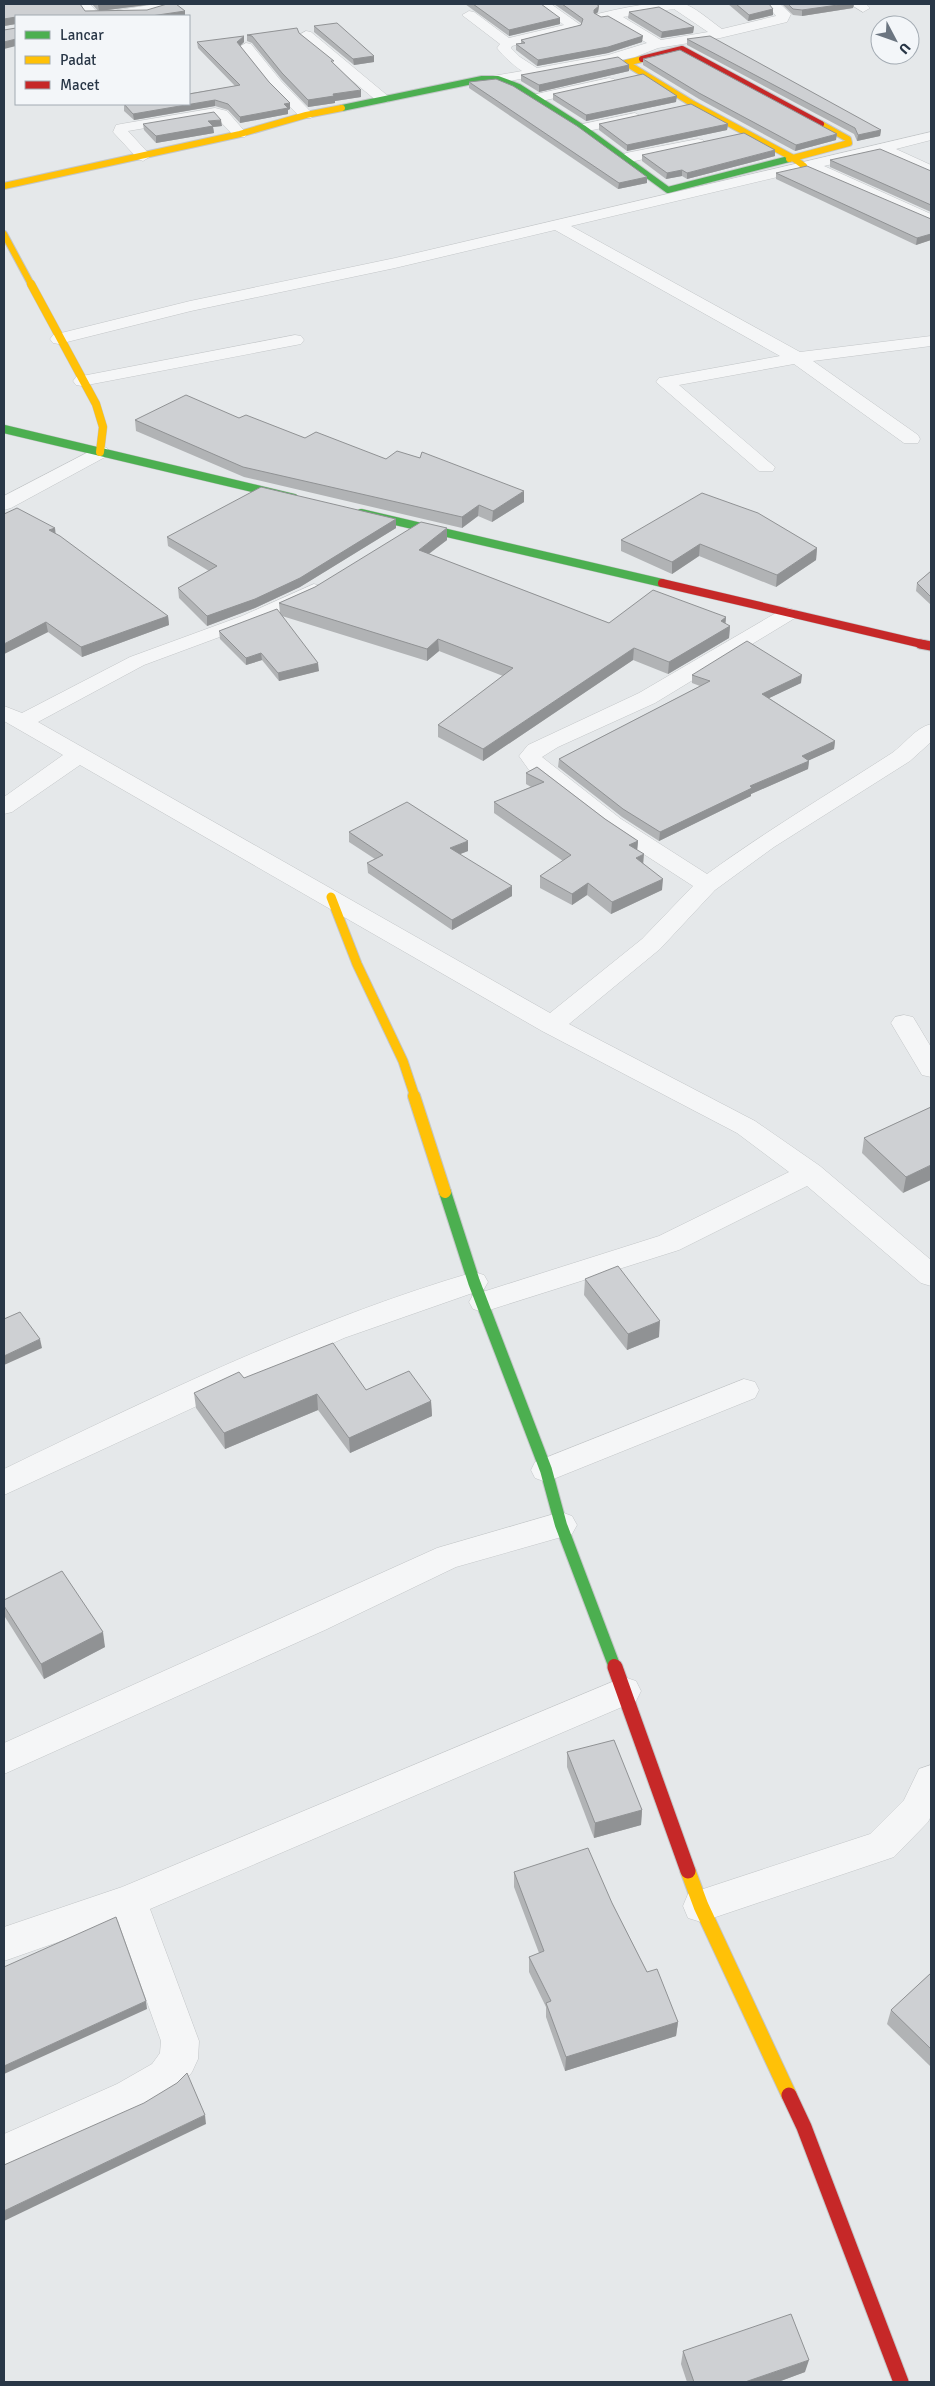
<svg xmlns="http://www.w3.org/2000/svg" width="935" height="2386" font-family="Signika,sans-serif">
<rect width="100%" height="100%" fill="#e5e8ea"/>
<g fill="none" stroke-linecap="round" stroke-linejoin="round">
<defs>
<g id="street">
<path d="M76 4H90L98 13 157 4H176C163 20 106 16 87 16Z"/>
<path d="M537 4H551L582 26 580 29 512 46 511 48 520 57 537 68 608 55 647 43 608 20 602 21 595 17 597 14C622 8 656 0 683 4 693 5 713 23 722 29L776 16 767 4H780L791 14 787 22 720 38 658 48 635 57 608 63 498 83 493 82 491 79 493 76 522 71C512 64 504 57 497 48L500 44 462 15 469 11 474 12 509 38 564 25ZM674 9 708 32 661 40 623 17Z"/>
<path d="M850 4H866L870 8 863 12Z"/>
<path d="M306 31 311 32 388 96 390 99 388 102H378L301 38 299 35Z"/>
<path d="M246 43 251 44 281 81 311 112 313 115 311 118H301L271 87 239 47Z"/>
<path d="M609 78 614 79 616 82 614 85 537 102 530 98 532 95Z"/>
<path d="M215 108 227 111 247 134 245 137H235L215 116 128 131 151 156 143 161 138 159 113 132 116 125 121 124Z"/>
<path d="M635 113 642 117 640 120 583 132 576 128 578 125Z"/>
<path d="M931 132V140L896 149 931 165V174L879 153 824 166 931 214V225L807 170 571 226 800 352 931 336V346L813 361 918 435 920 439 918 443H904L794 364 679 385 775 467 773 471H759L656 382 659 378 665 377 780 356 555 230 395 268 191 311 59 344 53 343 50 339 53 335 190 301 395 258Z"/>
<path d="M698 139 703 140 705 143 703 146 626 163 618 158 626 153Z"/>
<path d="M295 335 301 336 304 340 301 344 82 386 76 385 73 381 76 377 82 376Z"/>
<path d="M100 446 107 448 109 452 107 456 11 508 4 510V496Z"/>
<path d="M314 584 321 586 324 590 321 594 279 615 144 665 38 722 550 1013 642 939 693 886 605 829 529 770 519 756 528 745 639 693 781 610 788 608 795 610 798 614 795 618 655 703 558 747 542 757 621 819 707 874C766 831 830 793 892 753 905 744 915 728 931 724V742L910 761 774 847 715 890 660 949 569 1024 755 1121 820 1166 931 1260V1286L921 1283 807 1186 679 1250 483 1312 473 1309 469 1302 473 1295 659 1236 789 1172 737 1133 542 1031 80 765 12 812 4 814V797L63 755 4 721V706L22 713 130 657 242 616Z"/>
<path d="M904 1015 913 1017 931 1047V1077L922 1075 891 1023 895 1017Z"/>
<path d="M474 1272 484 1275 488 1282 484 1289 344 1338 4 1495V1469C157 1395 311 1320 474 1272Z"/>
<path d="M744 1379 755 1382 759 1390 755 1398 546 1482 535 1478 531 1470 535 1462Z"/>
<path d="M561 1512 572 1516 577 1525 572 1534 456 1567 325 1630 4 1774V1743L437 1548Z"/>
<path d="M624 1677 636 1681 641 1691 636 1701 150 1909 199 2041 198 2059 192 2072 178 2090 145 2110 4 2173V2134L117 2084 152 2064 160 2053 161 2041 118 1921 4 1961V1927L122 1887Z"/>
<path d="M931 1765V1816L928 1822 894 1857 701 1922 688 1918 683 1906 688 1894 870 1834 904 1800 919 1769Z"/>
</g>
<path id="fast-far2" d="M342 108 482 79H498L519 87 583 128 668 190 789 159"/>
<g id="fast-far1">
<path d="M4 429 294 498"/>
<path d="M361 513 662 583"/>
</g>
<path id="fast" d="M445 1192 474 1282 546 1470 561 1525 614 1665"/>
<g id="slow-far4">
<path d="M642 59 626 63 693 104 793 158 789 159"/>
<path d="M804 166 793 158 849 143 848 139 821 124"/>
<path d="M4 186 240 134 306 115 342 108"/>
<path d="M4 234 32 286"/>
</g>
<path id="slow-far3" d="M31 284 96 404 103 427 100 452"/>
<path id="slow-far2" d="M331 897 357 964 403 1061 415 1097"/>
<path id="slow-far1" d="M414 1096 445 1192"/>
<path id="slow" d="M688 1871 701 1906 789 2095"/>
<path id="jam-far4" d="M642 59 682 49 821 124"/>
<path id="jam-far3" d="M662 583 926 645"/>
<path id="jam-far2" d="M920 644 931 646"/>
<path id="jam-far1" d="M614 1665 615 1668"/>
<g id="jam">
<path d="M615 1667 688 1871"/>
<path d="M789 2095 804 2127 901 2382"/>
</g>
</defs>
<!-- street casing -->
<use href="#street" stroke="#c3c6c8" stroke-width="1"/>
<!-- fast-far2 casing -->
<use href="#fast-far2" stroke="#c3c6c8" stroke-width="8"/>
<!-- fast-far1 casing -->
<use href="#fast-far1" stroke="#c3c6c8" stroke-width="9"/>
<!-- fast casing -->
<use href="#fast" stroke="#c3c6c8" stroke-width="14"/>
<!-- slow-far4 casing -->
<use href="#slow-far4" stroke="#c3c6c8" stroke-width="8"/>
<!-- slow-far3 casing -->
<use href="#slow-far3" stroke="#c3c6c8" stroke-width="9"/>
<!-- slow-far2 casing -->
<use href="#slow-far2" stroke="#c3c6c8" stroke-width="11"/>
<!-- slow-far1 casing -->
<use href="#slow-far1" stroke="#c3c6c8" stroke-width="14"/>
<!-- slow casing -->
<use href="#slow" stroke="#c3c6c8" stroke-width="17"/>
<!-- jam-far4 casing -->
<use href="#jam-far4" stroke="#c3c6c8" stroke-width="8"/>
<!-- jam-far3 casing -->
<use href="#jam-far3" stroke="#c3c6c8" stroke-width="9"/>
<!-- jam-far2 casing -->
<use href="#jam-far2" stroke="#c3c6c8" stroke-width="11"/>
<!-- jam-far1 casing -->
<use href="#jam-far1" stroke="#c3c6c8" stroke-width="14"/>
<!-- jam casing -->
<use href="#jam" stroke="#c3c6c8" stroke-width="17"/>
<!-- street -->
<use href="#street" fill="#f5f6f7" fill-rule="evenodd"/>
<!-- fast-far2 -->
<use href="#fast-far2" stroke="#4caf50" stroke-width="6"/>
<!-- fast-far1 -->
<use href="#fast-far1" stroke="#4caf50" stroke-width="8"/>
<!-- fast -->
<use href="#fast" stroke="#4caf50" stroke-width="12"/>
<!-- slow-far4 -->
<use href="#slow-far4" stroke="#ffc107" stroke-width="6"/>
<!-- slow-far3 -->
<use href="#slow-far3" stroke="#ffc107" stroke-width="8"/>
<!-- slow-far2 -->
<use href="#slow-far2" stroke="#ffc107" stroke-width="9"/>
<!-- slow-far1 -->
<use href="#slow-far1" stroke="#ffc107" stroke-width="12"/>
<!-- slow -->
<use href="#slow" stroke="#ffc107" stroke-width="15"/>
<!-- jam-far4 -->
<use href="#jam-far4" stroke="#c62828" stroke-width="6"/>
<!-- jam-far3 -->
<use href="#jam-far3" stroke="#c62828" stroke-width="8"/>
<!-- jam-far2 -->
<use href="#jam-far2" stroke="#c62828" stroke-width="9"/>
<!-- jam-far1 -->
<use href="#jam-far1" stroke="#c62828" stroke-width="12"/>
<!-- jam -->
<use href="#jam" stroke="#c62828" stroke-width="15"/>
</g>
<!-- wall -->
<g fill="#b1b3b5">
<path d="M4 4 85 11H98L92 4H154L101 11H185V16H16V24L4 26Z"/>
<path d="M465 4H541L560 24 509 36Z"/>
<path d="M554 4H596L599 6 598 12 596 14 642 42 608 53 537 66 516 50V44L521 43V40L581 25V23Z"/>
<path d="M728 4H769L773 15 748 21Z"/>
<path d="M782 4H854L853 8 802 16 793 15Z"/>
<path d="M629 12 694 27 693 33 661 38 628 18Z"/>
<path d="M314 26 374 62 354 65 314 32Z"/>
<path d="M299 33 334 64 361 97 335 101V103L308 107 282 80 252 43 247 41V35Z"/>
<path d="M687 39 881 130 880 136 857 141 854 134 687 45Z"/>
<path d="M197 42H244L240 46 269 82 290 103V109L288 110V114L240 123 228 110 215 106 134 120 124 111V104L235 86 198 48Z"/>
<path d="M643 59 836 140 795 151 699 99 643 65Z"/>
<path d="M629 65V71L539 92 521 81V75Z"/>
<path d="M469 82 647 177V183L618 189 469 88Z"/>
<path d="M553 94 676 102 586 121 553 100Z"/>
<path d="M143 124 222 126 213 127 214 133 156 143 144 130Z"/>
<path d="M599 124H728L727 130 627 151 599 130Z"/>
<path d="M775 150V156L687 179 682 176 666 179 642 161V155Z"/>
<path d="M830 160 931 171V212L830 167Z"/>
<path d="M776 173 931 219V240L916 245 776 179Z"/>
<path d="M239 418 305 438 386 459 524 502 492 522 478 516 462 528 244 477 136 431 135 420Z"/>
<path d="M396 519V528L300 587 255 608 207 626 179 598 178 588 209 571 168 546 167 537Z"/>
<path d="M447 528V540L429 554 609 623 726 617 725 624 730 626 729 638 668 674 633 660 483 761 438 737V725L503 676 439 651 427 661 282 616 319 671 279 681 262 660 246 665 220 639 219 631 280 614 279 603Z"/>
<path d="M56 534 168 616 169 625 82 657 48 632 4 654Z"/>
<path d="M621 540 817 548 816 560 776 587 699 556 672 574 621 551Z"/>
<path d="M931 571V605L916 591 917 583Z"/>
<path d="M692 675 801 683 769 698 835 741 834 749 809 760 808 769 751 794V796L659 841 622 817 558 767 559 759 700 686 692 683Z"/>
<path d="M537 767 605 819 638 841 637 850 643 863 662 890 611 914 587 895 572 905 540 888V876L563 861 494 813V802L531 787 526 784V773Z"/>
<path d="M349 832 468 851 460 854 512 896 452 930 368 873 367 863 375 859 349 842Z"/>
<path d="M931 1107 903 1193 862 1153 864 1138Z"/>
<path d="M585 1279 659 1337 627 1350 584 1295Z"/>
<path d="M244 1378 366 1390 431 1401 432 1416 350 1453 318 1410 225 1449 196 1408 194 1393Z"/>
<path d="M4 1600 105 1647 44 1679 5 1617 4 1613Z"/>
<path d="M567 1752 642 1810 641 1825 594 1838 567 1767Z"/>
<path d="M514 1872 612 1903 647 1972 678 2022 676 2036 565 2071 546 2017V2007L529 1972V1957L539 1953 514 1887Z"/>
<path d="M931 1973V2065L930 2066 887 2024 891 2010Z"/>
<path d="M683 2351 805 2372 778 2382H687L681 2364Z"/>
</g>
<!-- shaded-wall -->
<g fill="#909294">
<path d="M104 4H154L99 11 98 5Z"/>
<path d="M845 4H854L853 8 802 16V10Z"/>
<path d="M599 6 598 12 593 16 594 10Z"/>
<path d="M773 9V15L748 21 749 15Z"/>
<path d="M185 11V16H151Z"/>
<path d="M16 17V24L4 26V19Z"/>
<path d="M560 18V24L509 36V30Z"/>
<path d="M694 27 693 33 661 38 662 32Z"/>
<path d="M244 36V42L238 48 237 42Z"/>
<path d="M643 36 642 42 608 53 537 66 538 60Z"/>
<path d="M16 39V46L4 49V42Z"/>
<path d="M374 56V62L354 65 353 59Z"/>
<path d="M629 65V71L539 92V85Z"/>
<path d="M361 90V97L335 101V103L308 107V100L333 94Z"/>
<path d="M677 96 676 102 586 121V115Z"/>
<path d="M215 100V106L134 120 133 114Z"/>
<path d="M290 103V109L288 110V114L240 123V117L284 104Z"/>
<path d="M221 120 222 126 213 127 214 133 156 143V136L208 121Z"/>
<path d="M728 124 727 130 627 151V145Z"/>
<path d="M881 130 880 136 857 141 858 135Z"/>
<path d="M837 134 836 140 795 151 796 145Z"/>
<path d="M775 150V156L687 179V173Z"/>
<path d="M682 170V176L666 179 667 173Z"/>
<path d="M647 177V183L618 189 619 183Z"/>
<path d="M931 234V240L916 245 917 238Z"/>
<path d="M524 491V502L492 522 493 511Z"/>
<path d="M479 505 478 516 462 528V517Z"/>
<path d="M396 519V528L300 587 255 608 207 626V616Z"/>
<path d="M55 528 56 537 49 530Z"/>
<path d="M447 528V540L419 561V550Z"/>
<path d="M700 544 699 556 672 574V562Z"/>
<path d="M817 548 816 560 776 587 777 575Z"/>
<path d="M168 616 169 625 82 657 81 647Z"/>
<path d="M726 617 725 629 730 626 729 638 668 674 669 662Z"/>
<path d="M46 622 48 632 4 654V644Z"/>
<path d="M438 639 439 651 427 661V649Z"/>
<path d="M634 648 633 660 483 761V749Z"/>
<path d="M261 653 262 660 246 665V658Z"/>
<path d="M318 663 319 671 279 681 278 673Z"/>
<path d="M802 675 801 683 761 702 762 694Z"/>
<path d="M835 741 834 749 801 764 802 756Z"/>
<path d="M809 761 808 769 751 794V796L659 841 660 832 750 786Z"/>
<path d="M468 841V851L450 858V848Z"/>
<path d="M638 841 637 852 629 845Z"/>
<path d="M644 854 643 866 636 858Z"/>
<path d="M663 879 662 890 611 914 612 902Z"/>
<path d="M588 883 587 895 572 905V894Z"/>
<path d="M512 886V896L452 930V920Z"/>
<path d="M931 1165V1180L903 1193 906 1177Z"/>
<path d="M660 1321 659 1337 627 1350 628 1334Z"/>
<path d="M40 1339 42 1348 4 1365V1356Z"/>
<path d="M317 1394 318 1410 225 1449 224 1433Z"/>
<path d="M431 1401 432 1416 350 1453 349 1438Z"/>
<path d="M103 1632 105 1647 44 1679 41 1664Z"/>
<path d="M642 1810 641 1825 594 1838 595 1823Z"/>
<path d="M146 2001 147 2009 4 2074V2066Z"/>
<path d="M678 2022 676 2036 565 2071 566 2057Z"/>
<path d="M205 2115 206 2124 4 2221V2211Z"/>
<path d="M809 2360 805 2372 778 2382H745Z"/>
</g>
<!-- building -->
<g fill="#ced0d3" stroke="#909294">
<path d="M4 4H80L85 11 147 10 167 4H176L185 11 151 16H16V17L4 19Z"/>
<path d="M473 4H541L560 18 509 30Z"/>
<path d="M562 4H596L599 6 594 10V13L601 17 608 16 643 36 608 47 538 60 516 44 525 43 521 40 581 25 583 19Z"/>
<path d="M736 4H769L773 9 749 15Z"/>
<path d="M788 4H845L802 10 793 9Z"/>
<path d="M659 7 694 27 662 32 629 12Z"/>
<path d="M337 23 374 56 353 59 314 26Z"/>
<path d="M16 28V39L4 42V30Z"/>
<path d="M297 28 299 33 334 61H331L361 90 333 94 334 96 308 100 282 73 252 36 247 35Z"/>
<path d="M244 36 237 42 269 82 290 103 284 104 288 108 240 117 228 104 215 100 133 114 124 104H189V94L240 85 197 42Z"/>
<path d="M710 36 881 130 858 135 855 128 687 39Z"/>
<path d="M680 50 837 134 796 145 699 93 643 59Z"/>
<path d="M618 57 629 65 539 85 521 75Z"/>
<path d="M643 74 677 96 586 115 553 94Z"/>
<path d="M496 79 513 86 577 126 647 177 619 183 469 82Z"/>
<path d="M691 104 728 124 627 145 599 124Z"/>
<path d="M214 112 221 120 208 121 213 126 156 136 143 124Z"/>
<path d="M744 133 775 150 687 173 682 170 667 173 642 155Z"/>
<path d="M880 149 931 171V205L830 160Z"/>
<path d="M807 166 931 219V234L917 238 776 173Z"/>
<path d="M186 395 239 418 246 415 305 438 316 432 386 459 397 451 420 458 422 452 524 491 493 511 479 505 462 517 243 467 135 420Z"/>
<path d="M261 487 396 519 300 578 255 599 207 616 178 588 217 566 167 537Z"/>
<path d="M702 493 758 513 817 548 777 575 700 544 672 562 621 540Z"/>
<path d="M17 508 55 528 49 530 60 536 168 616 81 647 46 622 4 644V514Z"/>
<path d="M421 522 447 528 419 550 609 623 653 590 726 617 721 621 730 626 669 662 634 648 483 749 438 725 513 668 438 639 427 649 279 603 315 587Z"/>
<path d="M931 571V597L917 583Z"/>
<path d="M277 609 318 663 278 673 261 653 246 658 219 631Z"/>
<path d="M747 641 802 675 762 694 835 741 802 756 809 761 750 786 752 788 660 832 623 809 559 759 710 681 692 675Z"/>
<path d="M537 767 605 819 638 841 629 845 644 854 636 858 663 879 612 902 588 883 572 894 540 876 571 855 494 802 544 782 526 773Z"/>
<path d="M407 802 468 841 450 848 512 886 452 920 367 863 383 855 349 832Z"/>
<path d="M931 1107V1165L906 1177 864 1138Z"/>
<path d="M618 1266 660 1321 628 1334 585 1279Z"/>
<path d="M20 1312 40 1339 4 1356V1319Z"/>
<path d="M333 1343 366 1390 409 1371 431 1401 349 1438 317 1394 224 1433 194 1393 239 1372 244 1378Z"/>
<path d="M62 1571 103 1632 41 1664 4 1606V1600Z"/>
<path d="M614 1740 642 1810 595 1823 567 1752Z"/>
<path d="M588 1848 612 1903 647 1972 657 1969 678 2022 566 2057 546 2003 551 2001 529 1957 544 1951 514 1872Z"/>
<path d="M116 1917 146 2001 4 2066V1967Z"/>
<path d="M931 1973V2049L891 2010Z"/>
<path d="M187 2073 205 2115 4 2211V2165L144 2103 177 2083Z"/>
<path d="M791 2314 809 2360 745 2382H694L683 2351Z"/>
</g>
<!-- border -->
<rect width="935" height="2386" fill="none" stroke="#293747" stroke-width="10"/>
<!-- legend -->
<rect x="15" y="15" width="175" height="90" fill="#f3f6f9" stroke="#a2aab2"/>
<rect x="25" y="31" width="25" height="8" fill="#4caf50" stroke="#a2aab2"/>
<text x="60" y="40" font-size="15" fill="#293747">Lancar</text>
<rect x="25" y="56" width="25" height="8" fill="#ffc107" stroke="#a2aab2"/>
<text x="60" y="65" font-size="15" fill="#293747">Padat</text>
<rect x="25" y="81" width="25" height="8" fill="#c62828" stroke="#a2aab2"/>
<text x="60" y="90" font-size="15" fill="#293747">Macet</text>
<!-- north arrow -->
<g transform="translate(895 40) rotate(131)"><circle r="24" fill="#f3f6f9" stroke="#a2aab2"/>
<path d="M0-4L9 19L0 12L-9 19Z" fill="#6b7580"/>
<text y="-8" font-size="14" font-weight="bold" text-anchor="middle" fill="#293747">U</text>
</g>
</svg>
